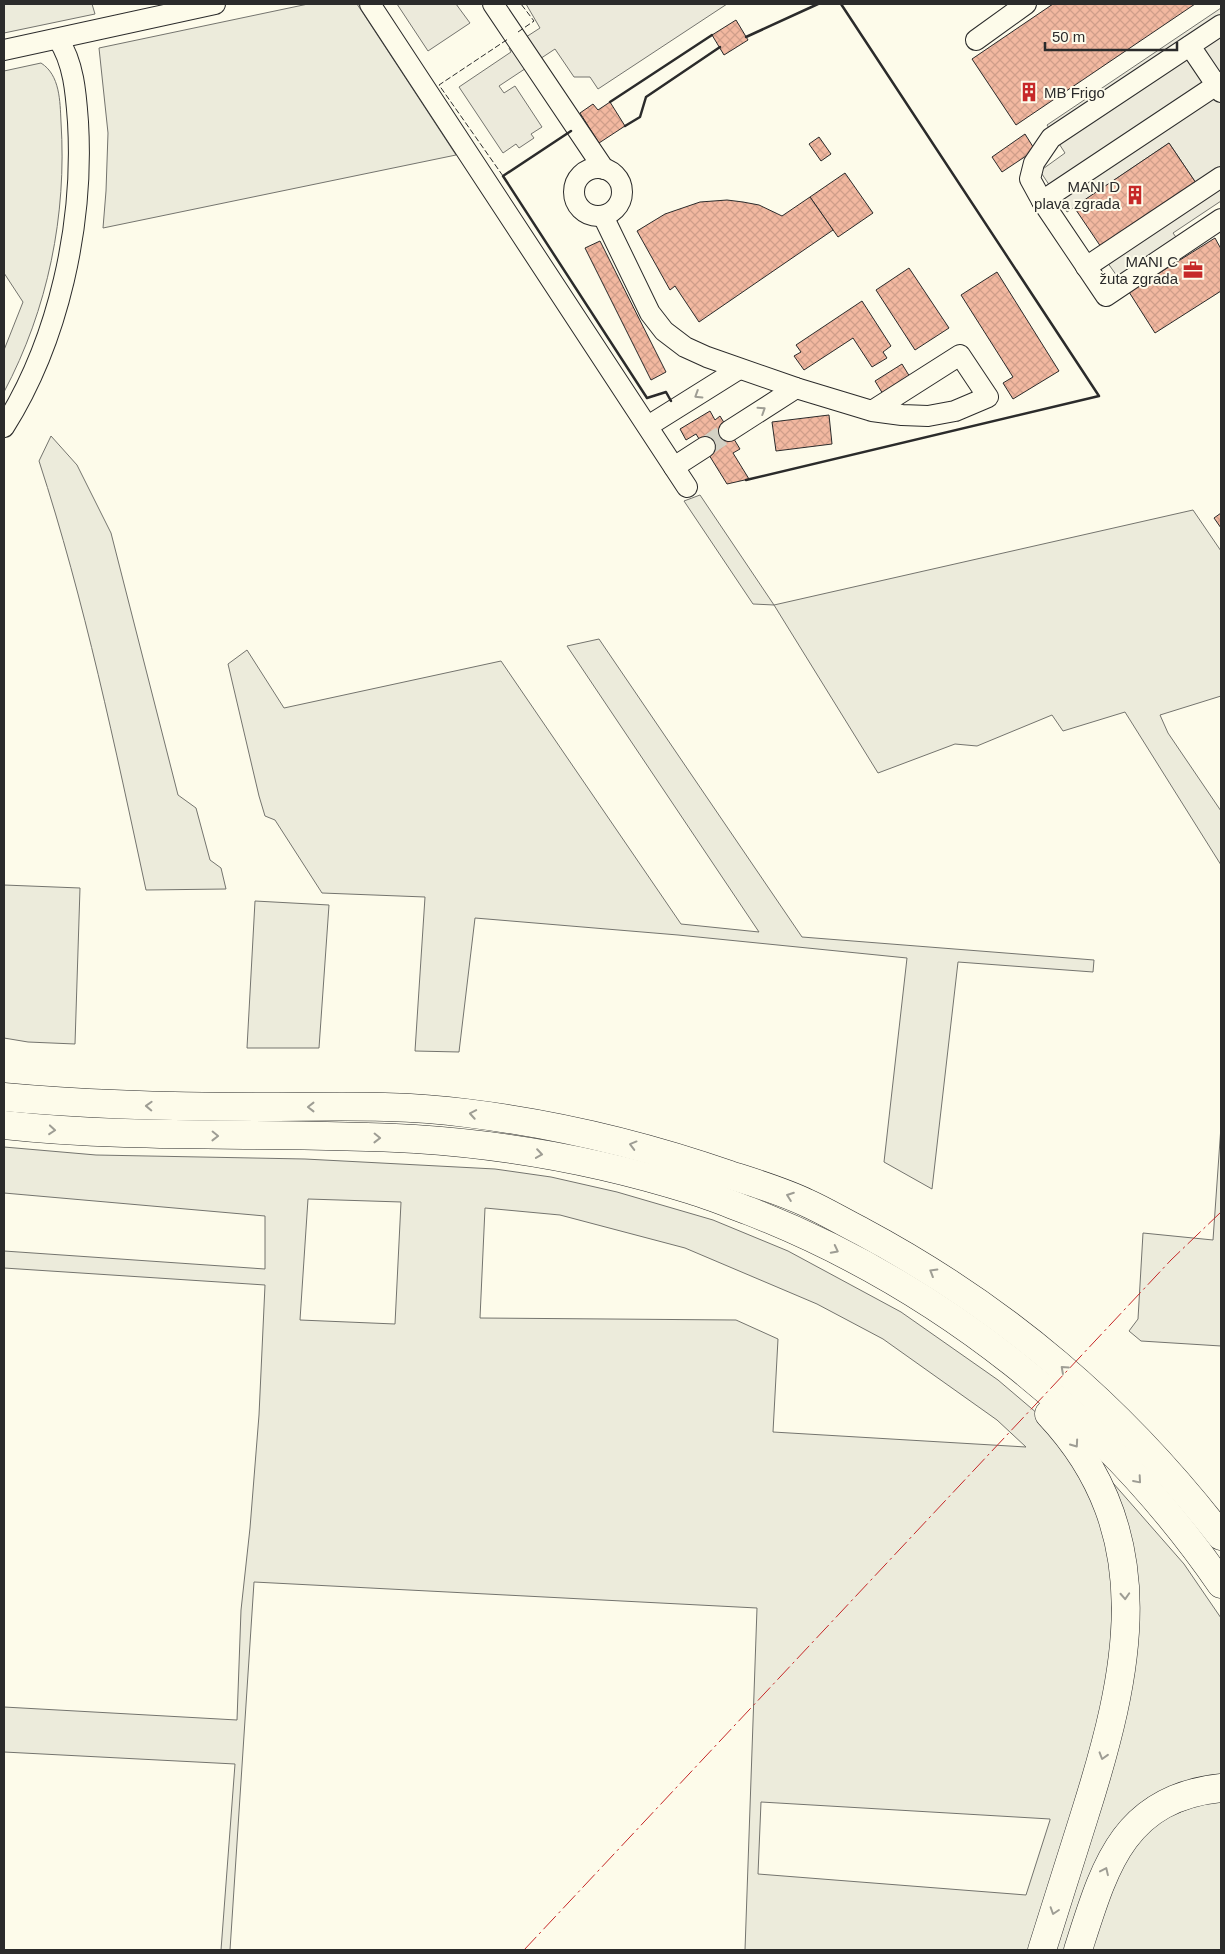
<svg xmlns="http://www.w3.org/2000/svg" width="1225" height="1954" font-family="Arial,sans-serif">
<defs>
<pattern id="building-cross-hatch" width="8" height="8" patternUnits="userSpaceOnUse" patternTransform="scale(1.25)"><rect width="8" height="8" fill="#f2b8a0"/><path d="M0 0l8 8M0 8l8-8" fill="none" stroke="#d09e8a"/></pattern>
</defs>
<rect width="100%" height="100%" fill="#fdfbea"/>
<!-- grass -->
<g fill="#ecebdb" stroke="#74746e" fill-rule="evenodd">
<path d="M4 4H92L95 14 4 33Z"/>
<path d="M308 4H357L456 155 103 228 106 191 108 133 99 48Z"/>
<path d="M41 63C60 75 60 101 61 122 67 215 48 309 4 392V350L23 302 4 273V71Z"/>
<path d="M51 436 77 465 111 533 178 795 196 808 210 860 221 868 226 889 146 890C115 746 85 602 39 461Z"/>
<path d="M700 495 774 605 1193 510 1221 551V696L1160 715 1168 733 1221 811V865L1125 712 1063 731 1052 715 977 746 955 744 878 773 774 605 753 604 684 501Z"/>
<path d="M599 639 802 937 1094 960 1093 972 958 962 932 1189 884 1162 907 958 678 935 475 918 459 1052 415 1051 425 897 322 893 275 820 265 816 259 796 228 664 247 650 284 708 501 661 681 924 759 932 567 646Z"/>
<path d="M4 885 80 888 75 1044 28 1042 4 1038Z"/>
<path d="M255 901 329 905 319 1048H247Z"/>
<path d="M1221 1126V1346L1141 1341 1129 1331 1138 1319 1143 1233 1213 1240Z"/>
<path d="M4 1147 96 1155 305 1159 495 1169 551 1177 617 1192 713 1220 788 1251 901 1312 998 1380 1038 1414 1093 1491 1113 1559 1110 1684 1032 1950H745L757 1608 254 1582 230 1950H221L235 1764 4 1752V1707L237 1720 241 1610 250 1528 259 1415 265 1285 4 1268V1251L265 1269V1216L4 1193ZM308 1199 401 1202 395 1324 300 1320ZM485 1208 560 1215 685 1248 817 1304 883 1339 997 1420 1026 1447 773 1432 778 1339 736 1320 480 1318ZM761 1802 1050 1819V1820L1026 1895 758 1874Z"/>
<path d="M1106 1475 1184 1564 1221 1618V1779L1172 1790 1067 1950H1052L1125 1712Z"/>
<path d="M1221 1796V1950H1087L1108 1885 1152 1823Z"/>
</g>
<!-- parking -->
<g fill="#eceadb" stroke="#74746e">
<path d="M397 4H456L470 23 428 51Z"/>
<path d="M526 4H727L598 89 590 77H574L555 49 499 86 504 93 515 86 542 127 531 134 534 138 519 148 516 144 503 153 459 87 511 52 509 48 540 28Z"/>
<path d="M1221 8V166L1196 183 1169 143 1067 212 1040 171 1065 153 1047 125Z"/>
<path d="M1221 182V201L1173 233 1178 240 1119 279 1105 259Z"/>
</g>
<!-- building -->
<g fill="url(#building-cross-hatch)" stroke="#2b2b2b">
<path d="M1053 4H1195L1016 125 972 59Z"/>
<path d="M736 20 748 40 724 55 712 35Z"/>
<path d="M610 102 625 126 599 143 580 113 593 104 598 110Z"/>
<path d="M1025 134 1035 150 1002 172 992 157Z"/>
<path d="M819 137 831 154 821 161 809 144Z"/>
<path d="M1169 143 1196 183 1101 247 1074 207Z"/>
<path d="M845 173 873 213 838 237 810 197Z"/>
<path d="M810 197 833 230 699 322 675 286 670 290 637 231 665 214 700 202 727 200 743 202 759 205 782 216Z"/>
<path d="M1215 238 1221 249V291L1155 333 1129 292Z"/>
<path d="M600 241 666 372 651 380 585 248Z"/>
<path d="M909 268 949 328 915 350 876 290Z"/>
<path d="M997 272 1059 371 1013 399 1003 383 1013 377 961 295Z"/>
<path d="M862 301 891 346 883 352 887 358 872 367 853 338 804 370 794 356 801 352 796 345Z"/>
<path d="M902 364 913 382 886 399 875 381Z"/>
<path d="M710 411 715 420 720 416 740 449 733 453 749 479 727 484 696 434 686 440 680 429Z"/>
<path d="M829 415 832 444 776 451 772 422Z"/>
<path d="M1221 513V528L1214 518Z"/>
</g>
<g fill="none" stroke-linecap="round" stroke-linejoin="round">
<!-- minor-tunnel -->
<path stroke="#d3d1c4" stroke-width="20" stroke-dasharray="20 10" stroke-linecap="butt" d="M705 447 729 431"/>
<defs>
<g id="minor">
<path d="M370 4 687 487"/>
<path d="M493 4 604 169"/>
<path d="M1221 25 1051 138 1034 163 1030 179 1042 201 1106 296 1221 219"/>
<path d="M976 40 1026 4"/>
<path d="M1190 46 1221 92"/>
<path d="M4 50 215 4"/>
<circle cx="598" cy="192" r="24"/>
<path d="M1042 201 1221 82"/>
<path d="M603 216 650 313 664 331 685 347 707 357 796 388 872 411 902 415 928 416 955 411 988 397 960 355 872 411"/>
<path d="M1086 267 1221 177"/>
<path d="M648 426 739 369"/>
<path d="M4 427C59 340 84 224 78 122 76 94 74 63 58 39"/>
<path d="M729 431 796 388"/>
<path d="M674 467 705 447"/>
</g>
<g id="highway">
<path d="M4 1097C90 1105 175 1107 262 1107 329 1107 399 1104 466 1113 556 1124 644 1145 730 1175 755 1183 782 1191 807 1203 825 1211 843 1222 861 1231 1005 1308 1121 1407 1221 1536"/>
<path d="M4 1125C141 1140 278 1131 415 1139 508 1145 602 1162 691 1190 711 1196 730 1204 749 1211 938 1285 1106 1417 1221 1584"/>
<path d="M1042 1950C1056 1906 1070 1861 1084 1817 1129 1675 1162 1534 1049 1414"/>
<path d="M1078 1950C1104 1869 1122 1798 1221 1788"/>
</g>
</defs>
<!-- minor casing -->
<use href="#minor" stroke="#2b2b2b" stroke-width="22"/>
<!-- highway casing -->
<use href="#highway" stroke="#2b2b2b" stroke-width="29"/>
<!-- minor -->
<use href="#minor" stroke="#fdfbea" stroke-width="20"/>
<!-- highway -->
<use href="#highway" stroke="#fdfbea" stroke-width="28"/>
<!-- fence -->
<g stroke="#2b2b2b" stroke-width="1" stroke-dasharray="6 2.5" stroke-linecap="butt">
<path d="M518 32 534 21 521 4"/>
<path d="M503 176 439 85 508 39"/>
</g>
<!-- wall -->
<g stroke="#2b2b2b" stroke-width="2.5">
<path d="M746 37 818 4"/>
<path d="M610 102 712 35"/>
<path d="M625 126 640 117 646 97 720 47"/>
<path d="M571 131 503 176 647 398 666 392 671 401"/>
<path d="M746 480 1099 396 841 4"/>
</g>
<!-- power -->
<path stroke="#c62828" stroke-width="1" stroke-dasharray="18 4 2.5 4" stroke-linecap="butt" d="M524 1950 1171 1260 1221 1212"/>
</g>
<!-- one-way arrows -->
<defs><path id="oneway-chevron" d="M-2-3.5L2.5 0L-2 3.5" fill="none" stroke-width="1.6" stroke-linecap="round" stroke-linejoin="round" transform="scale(1.25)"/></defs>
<g stroke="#9e9d94">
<use href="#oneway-chevron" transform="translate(698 395) rotate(148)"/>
<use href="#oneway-chevron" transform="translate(762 410) rotate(-33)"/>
<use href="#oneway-chevron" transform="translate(149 1106) rotate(-178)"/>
<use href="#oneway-chevron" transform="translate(311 1107) rotate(-180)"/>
<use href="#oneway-chevron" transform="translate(473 1114) rotate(-170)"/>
<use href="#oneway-chevron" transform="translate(52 1130) rotate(5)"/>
<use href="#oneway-chevron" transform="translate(215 1136) rotate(1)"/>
<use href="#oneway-chevron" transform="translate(377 1138) rotate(1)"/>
<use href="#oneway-chevron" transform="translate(633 1145) rotate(-165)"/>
<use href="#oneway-chevron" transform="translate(539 1154) rotate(8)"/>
<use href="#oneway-chevron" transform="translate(790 1196) rotate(-160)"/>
<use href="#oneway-chevron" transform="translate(835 1250) rotate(27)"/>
<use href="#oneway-chevron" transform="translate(933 1272) rotate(-149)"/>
<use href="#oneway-chevron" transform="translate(1064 1369) rotate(-138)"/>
<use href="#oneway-chevron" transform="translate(1075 1444) rotate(55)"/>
<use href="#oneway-chevron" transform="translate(1138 1480) rotate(49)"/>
<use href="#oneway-chevron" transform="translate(1125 1596) rotate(87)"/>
<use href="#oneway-chevron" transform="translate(1103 1756) rotate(107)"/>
<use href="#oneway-chevron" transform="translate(1105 1871) rotate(-65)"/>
<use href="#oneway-chevron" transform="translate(1054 1911) rotate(108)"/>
</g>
<!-- icons -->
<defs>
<symbol id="building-bare" viewBox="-9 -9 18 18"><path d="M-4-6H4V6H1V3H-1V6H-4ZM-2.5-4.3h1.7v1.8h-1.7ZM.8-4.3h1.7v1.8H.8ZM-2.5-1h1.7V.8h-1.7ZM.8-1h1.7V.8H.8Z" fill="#c62828" stroke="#fdfbea" stroke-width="2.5" paint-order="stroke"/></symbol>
<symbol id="office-bare" viewBox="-9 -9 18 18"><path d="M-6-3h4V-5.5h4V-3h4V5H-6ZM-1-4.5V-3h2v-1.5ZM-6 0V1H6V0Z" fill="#c62828" stroke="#fdfbea" stroke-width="2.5" paint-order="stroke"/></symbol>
</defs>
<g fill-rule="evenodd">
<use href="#building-bare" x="1015" y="78" width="28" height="28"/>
<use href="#building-bare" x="1121" y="181" width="28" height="28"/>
<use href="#office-bare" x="1179" y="256" width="28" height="28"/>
</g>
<g text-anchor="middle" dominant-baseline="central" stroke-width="4" stroke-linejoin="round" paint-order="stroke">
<!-- poi labels -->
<g font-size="15" fill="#2b2b2b" stroke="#fdfbea" text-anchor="end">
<text x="1044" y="92" text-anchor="start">MB Frigo</text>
<text x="1120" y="186">MANI D<tspan x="1120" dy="17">plava zgrada</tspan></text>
<text x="1178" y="261">MANI C<tspan x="1178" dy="17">žuta zgrada</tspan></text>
</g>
</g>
<!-- border -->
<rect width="1225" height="1954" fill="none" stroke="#2b2b2b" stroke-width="10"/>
<!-- scale -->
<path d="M1045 42v8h132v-8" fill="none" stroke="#2b2b2b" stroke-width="2.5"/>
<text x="1052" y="42" font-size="15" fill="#2b2b2b" stroke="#fdfbea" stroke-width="4" paint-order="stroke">50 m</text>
</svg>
